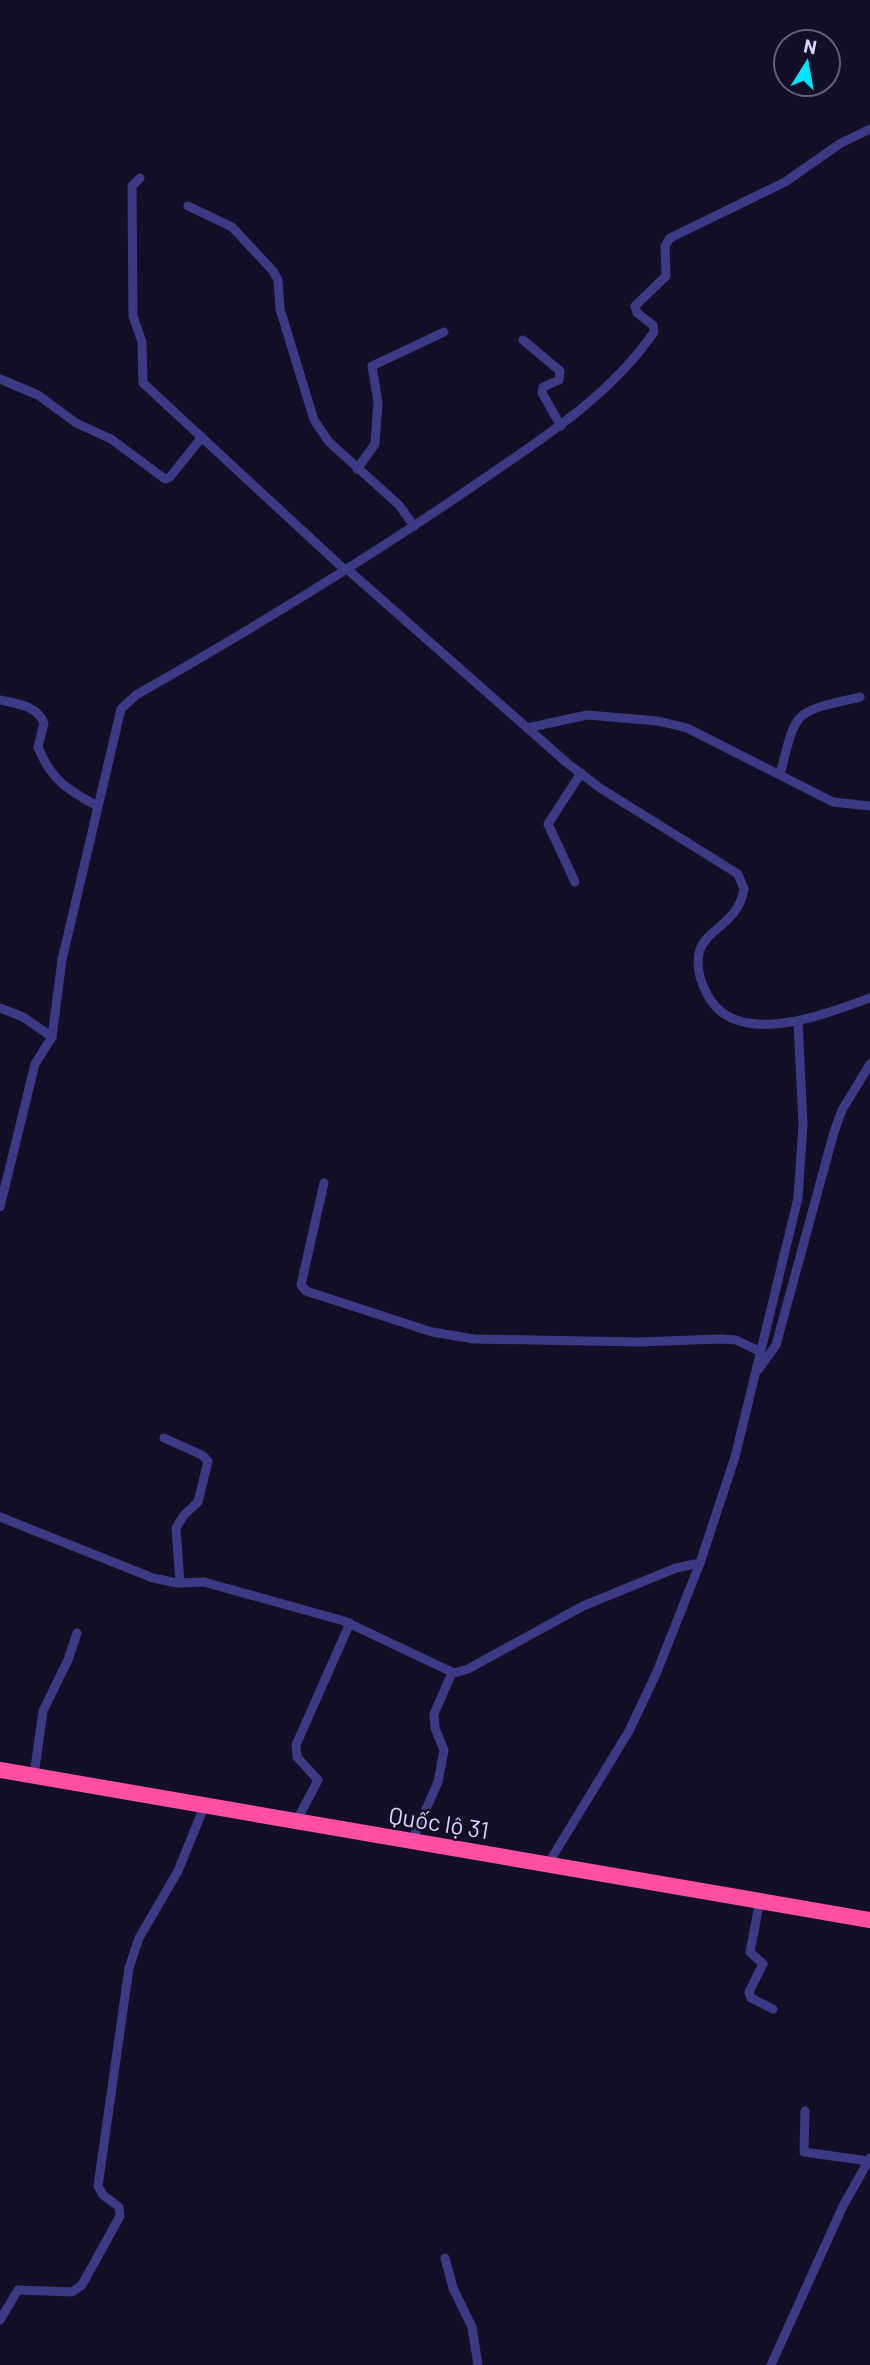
<svg xmlns="http://www.w3.org/2000/svg" width="870" height="2365" font-family="Barlow,sans-serif">
<rect width="100%" height="100%" fill="#130f26"/>
<g fill="none" stroke-linecap="round" stroke-linejoin="round">
<!-- street -->
<g stroke="#3d3a85" stroke-width="9">
<path d="M140 178 132 186 133 316 142 342 143 383 345 570"/>
<path d="M188 206 232 227 273 271 278 280 280 309 314 420 329 442 399 505 414 526"/>
<path d="M523 340 560 371 559 380 543 387 542 393 561 426"/>
<path d="M0 379 38 395 76 423 111 439 165 479 170 477 202 437"/>
<path d="M357 469 375 444 378 402 372 366 444 332"/>
<path d="M347 569 567 763 600 788 738 874 744 889C738 925 705 928 699 953 696 968 700 981 707 994 736 1051 827 1013 870 998"/>
<path d="M0 700C18 704 36 705 44 723L38 747C51 780 68 790 97 806"/>
<path d="M527 728 587 715 658 721 687 728 833 802 870 806"/>
<path d="M780 775C797 707 793 713 860 697"/>
<path d="M575 882 548 824 581 773"/>
<path d="M0 1008 23 1017 52 1037"/>
<path d="M324 1183 301 1285 306 1291 432 1332 474 1339 639 1342 719 1339 736 1340 761 1352"/>
<path d="M0 1207 35 1064 52 1037 62 960 121 709 136 695C254 628 370 557 482 480 544 437 610 396 654 332L653 325 637 313 635 306 666 276 665 246 670 238 785 182 841 143 870 129"/>
<path d="M759 1369 776 1345 834 1132 842 1110 870 1064"/>
<path d="M164 1438 202 1455 208 1461 198 1502 184 1515 176 1528 180 1583"/>
<path d="M0 1517 153 1578 177 1583 204 1582 344 1621 454 1673 468 1669 583 1606 676 1568 700 1563"/>
<path d="M34 1775 43 1711 68 1660 77 1633"/>
<path d="M296 1822 318 1780 297 1757 296 1745 350 1623"/>
<path d="M412 1841 438 1782 444 1750 435 1728 434 1714 452 1673"/>
<path d="M548 1864 629 1731 656 1674 700 1563 735 1457 798 1198 803 1124 798 1022"/>
<path d="M760 1900 750 1952 763 1964 749 1992 751 1998 773 2009"/>
<path d="M805 2111 804 2152 868 2161"/>
<path d="M445 2258 453 2288 472 2327 478 2365"/>
<path d="M0 2320 18 2290 72 2292 82 2285 120 2216 119 2207 103 2195 98 2186 129 1968 139 1938 178 1871 204 1807"/>
<path d="M771 2365 843 2206 870 2158"/>
</g>
<!-- highway -->
<path stroke="#ff4fa3" stroke-width="16" d="M0 1770 870 1920"/>
</g>
<g text-anchor="middle" dominant-baseline="central" stroke-width="5" stroke-linejoin="round" paint-order="stroke">
<!-- street labels -->
<g font-size="24" fill="#d9d4ff" stroke="#130f26">
<text transform="translate(439 1822) rotate(9)">Quốc lộ 31</text>
</g>
</g>
<!-- north arrow -->
<g transform="translate(807 63) rotate(11)"><circle r="33" fill="#130f26" stroke="#625e7d" stroke-width="2"/>
<path d="M0-5L12 26L0 18L-12 26Z" fill="#00e5ff"/>
<text y="-10" font-size="19" font-weight="bold" text-anchor="middle" fill="#d9d4ff">N</text>
</g>
</svg>
